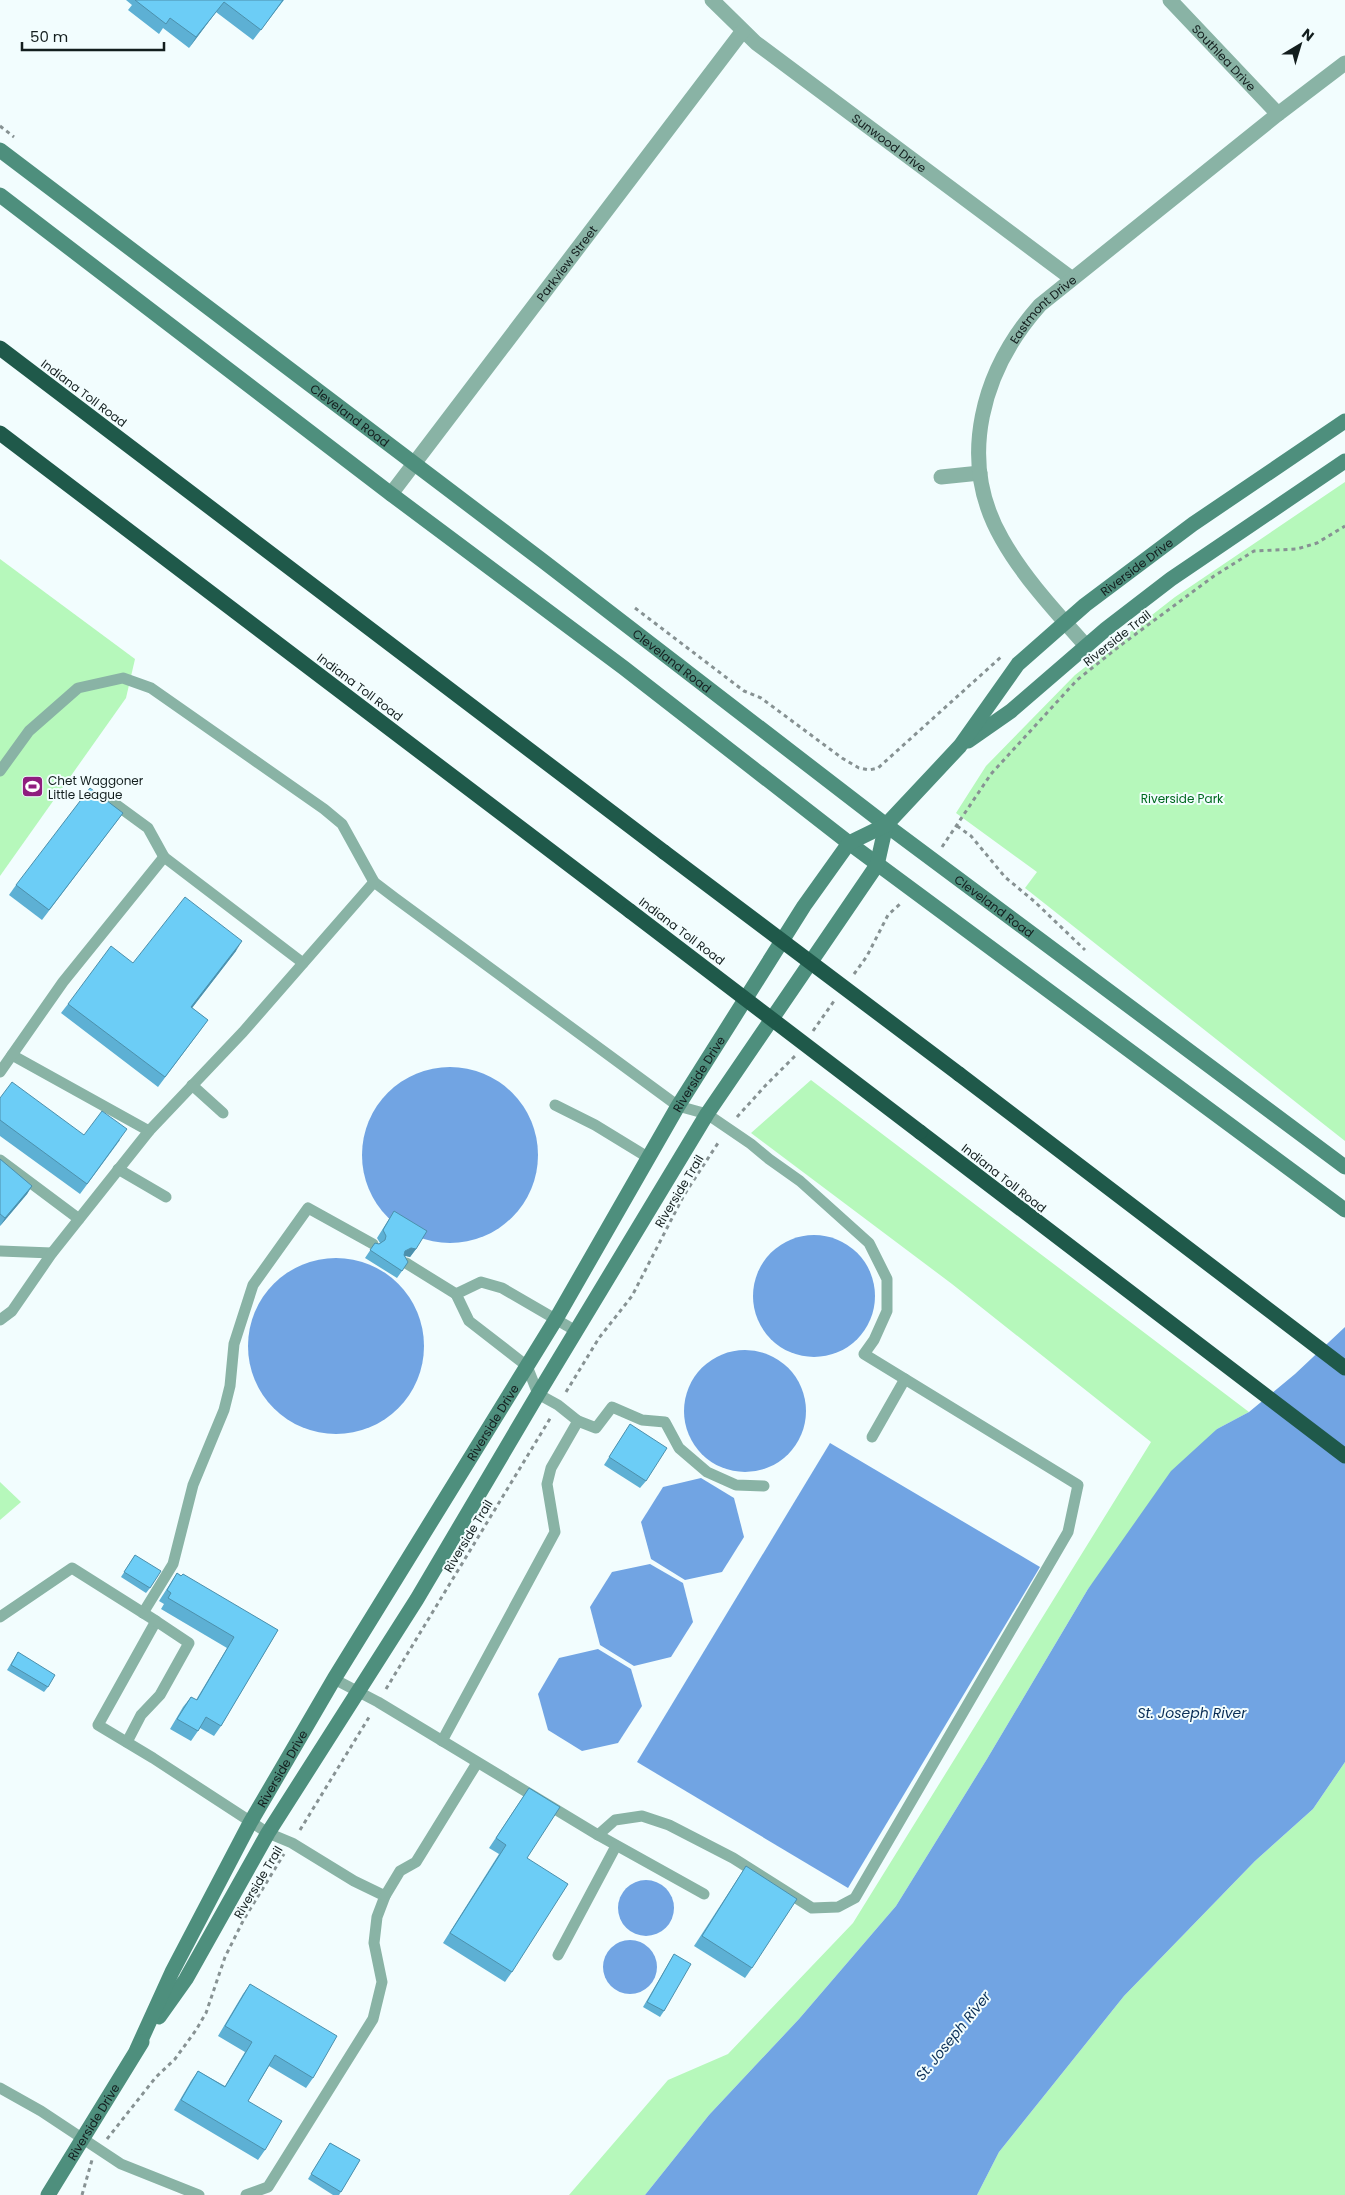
<svg xmlns="http://www.w3.org/2000/svg" width="1345" height="2195" font-family="Poppins,sans-serif">
<rect width="100%" height="100%" fill="#f2fdfe"/>
<!-- green -->
<g fill="#b6f8bb">
<path d="M1345 482V1141L1025 888 1037 872 956 813 986 766 1075 675 1175 597Z"/>
<path d="M0 559 135 659 126 698 0 876Z"/>
<path d="M811 1080 1249 1412 1217 1429 1088 1589 987 1759 896 1906 799 2019 709 2115 645 2195H569L668 2080 728 2054 853 1923 1151 1442 952 1284 751 1133Z"/>
<path d="M0 1482 21 1502 0 1520Z"/>
<path d="M1345 1762V2195H977L999 2152 1124 1996 1255 1861 1313 1809Z"/>
</g>
<!-- water -->
<g fill="#71a4e3">
<circle cx="450" cy="1155" r="88"/>
<circle cx="814" cy="1296" r="61"/>
<circle cx="336" cy="1346" r="88"/>
<path d="M1345 1327V1762L1313 1809 1255 1861 1124 1996 999 2152 977 2195H645L709 2115 799 2019 896 1906 987 1759 1088 1589 1171 1471 1217 1429 1249 1412 1295 1374Z"/>
<circle cx="745" cy="1411" r="61"/>
<path d="M830 1443 1040 1567 848 1888 637 1762Z"/>
<path d="M701 1478 734 1498 744 1537 722 1572 685 1580 651 1559 641 1522 663 1487Z"/>
<path d="M650 1564 683 1583 693 1622 671 1657 634 1666 600 1645 590 1607 612 1572Z"/>
<path d="M598 1649 631 1669 642 1706 618 1743 582 1751 548 1730 538 1694 559 1658Z"/>
<circle cx="646" cy="1908" r="28"/>
<circle cx="630" cy="1967" r="27"/>
</g>
<g fill="none" stroke-linecap="round" stroke-linejoin="round">
<!-- path -->
<g stroke="#879293" stroke-width="3" stroke-dasharray="4 4" stroke-linecap="butt">
<path d="M0 126 14 137"/>
<path d="M635 608 744 691 761 698 842 758 859 768 869 770 878 768 1001 657"/>
<path d="M957 826 971 836 1005 877 1035 902 1085 950"/>
<path d="M942 847 991 774 1077 680 1121 645 1214 576 1254 551 1297 549 1317 543 1345 526"/>
<path d="M854 974 867 956 888 915 901 903"/>
<path d="M813 1031 834 1001"/>
<path d="M737 1117 766 1085 795 1056"/>
<path d="M566 1392 599 1338 632 1296 684 1195 720 1140"/>
<path d="M386 1689 551 1417"/>
<path d="M300 1830 371 1714"/>
<path d="M107 2139 156 2077 175 2059 196 2030 206 2013 225 1957 244 1919 284 1854"/>
<path d="M82 2195 92 2160"/>
</g>
<!-- lane -->
<g stroke="#89b3a5" stroke-width="11">
<path d="M0 771 29 731 78 688 123 678 151 688 324 809 342 824 374 882 395 898 678 1106 707 1114 751 1144 769 1159 800 1181 869 1243 887 1279V1311L874 1340 864 1354 1078 1485 1068 1532 855 1898 838 1907 812 1908 733 1858 669 1825 642 1816 615 1820 598 1835"/>
<path d="M107 798 148 828 164 857"/>
<path d="M12 1055 149 1131 243 1032 374 882"/>
<path d="M0 1072 63 982 164 857 303 963"/>
<path d="M192 1085 223 1113"/>
<path d="M555 1105 595 1125 649 1158"/>
<path d="M0 1160 79 1219"/>
<path d="M118 1169 166 1197"/>
<path d="M0 1251 52 1253"/>
<path d="M406 1263 456 1294"/>
<path d="M0 1320 12 1311 52 1253 149 1131"/>
<path d="M576 1331 502 1288 481 1282 456 1294 469 1321 527 1366 538 1394 558 1405 578 1421"/>
<path d="M872 1437 905 1379"/>
<path d="M143 1613 173 1564 193 1485 224 1410 230 1386 234 1344 253 1285 308 1208 373 1244"/>
<path d="M0 1617 72 1568 156 1621 98 1725 153 1758 268 1833 292 1843 354 1881 385 1896 377 1917 374 1943 382 1982 373 2019 268 2187 246 2195"/>
<path d="M334 1679 378 1702 598 1835 704 1894"/>
<path d="M442 1741 555 1532 547 1484 551 1468 578 1421 596 1428 612 1407 642 1420 665 1422 679 1448 707 1472 736 1485 764 1486"/>
<path d="M127 1742 141 1715 160 1695 189 1643 156 1621"/>
<path d="M385 1896 400 1871 416 1862 477 1763"/>
<path d="M558 1955 616 1846"/>
<path d="M0 2088 41 2111 121 2164 199 2195"/>
</g>
<!-- street -->
<g stroke="#89b3a5" stroke-width="15">
<path id="s1" d="M712 0 756 43 1071 278"/>
<path id="s2" d="M1170 0 1278 114"/>
<path d="M941 477 980 473"/>
<path id="s3" d="M391 494 742 32"/>
<path id="s4" d="M1086 646C1056 612 1024 578 1002 539 956 459 983 369 1040 305L1278 114 1345 63"/>
</g>
<!-- secondary -->
<g stroke="#4e8f7d" stroke-width="15">
<path id="s5" d="M0 150 543 561 886 825 1345 1167"/>
<path d="M0 195 391 494 624 668 849 843 1345 1210"/>
<path d="M968 741 1011 711 1106 629 1171 579 1345 461"/>
<path d="M159 2017 186 1979 268 1833 417 1599 538 1394 707 1114 877 865 886 825"/>
<path id="s6" d="M137 2049 172 1972 250 1823 334 1679 556 1319 678 1106 804 906 849 843 886 825 960 746 1018 664 1085 605 1193 524 1345 421"/>
<path id="s7" d="M48 2195 142 2042"/>
</g>
<!-- highway -->
<g stroke="#1f594a" stroke-width="15">
<path d="M0 348 664 852"/>
<path d="M0 433 630 911"/>
<path d="M959 1074 1345 1368"/>
<path d="M920 1132 1345 1456"/>
</g>
<!-- highway-bridge -->
<g stroke="#1f594a" stroke-width="15">
<path d="M664 852 959 1074"/>
<path d="M630 911 920 1132"/>
</g>
</g>
<!-- wall -->
<g fill="#5db0d4">
<path d="M126 0H284L253 40 216 12 189 48 163 28 159 34 128 10 132 5Z"/>
<path d="M123 813 42 920 9 895 16 885Z"/>
<path d="M236 951 192 1008 208 1020 158 1087 61 1013 68 1004 133 963Z"/>
<path d="M0 1098 84 1135 120 1140 80 1194 0 1136Z"/>
<path d="M0 1159 32 1186 27 1194 0 1226Z"/>
<path d="M394 1211 416 1249 410 1257 406 1256H405L402 1271 397 1278 365 1258 375 1243 379 1244 380 1243 377 1238Z"/>
<path d="M625 1432 646 1481 640 1488 604 1465Z"/>
<path d="M135 1555 150 1588 146 1593 121 1577Z"/>
<path d="M177 1573 278 1630 221 1726 214 1736 200 1728 191 1741 170 1729 183 1707 191 1697 196 1700 227 1648 161 1609 164 1604 159 1601Z"/>
<path d="M18 1652 48 1687 44 1692 7 1670Z"/>
<path d="M529 1788 527 1858 512 1972 505 1982 443 1943 499 1854 489 1848Z"/>
<path d="M746 1866 752 1968 745 1978 694 1946Z"/>
<path d="M674 1954 664 2011 660 2017 643 2007Z"/>
<path d="M250 1984 313 2078 306 2088 269 2066 248 2101 265 2150 258 2160 174 2110 191 2081 198 2071 225 2086 245 2052 218 2036 243 1994Z"/>
<path d="M330 2143 360 2160 339 2195H333L308 2179Z"/>
</g>
<!-- shaded-wall -->
<g fill="#4c90ac">
<path d="M224 2 216 12 189 48 196 37Z"/>
<path d="M242 941 236 951 185 1017 191 1007Z"/>
<path d="M32 1186 27 1194 0 1226 5 1218Z"/>
<path d="M411 1248 416 1249 410 1257 406 1256 400 1259 405 1251Z"/>
</g>
<!-- building -->
<g fill="#6ccdf6" stroke="#4c90ac">
<path d="M135 0H283L261 30 224 2 196 37 170 18 166 24Z"/>
<path d="M90 788 123 813 49 910 16 885Z"/>
<path d="M185 897 242 941 191 1007 208 1020 165 1077 68 1004 111 946 133 963Z"/>
<path d="M12 1082 84 1135 102 1111 127 1129 87 1184 0 1120V1098Z"/>
<path d="M0 1159 32 1186 5 1218 0 1214Z"/>
<path d="M394 1211 427 1231 416 1249 411 1248 405 1251 404 1255 408 1262 402 1271 370 1250 375 1243 379 1244 385 1240 386 1236 383 1230Z"/>
<path d="M630 1424 667 1448 646 1481 609 1457Z"/>
<path d="M135 1555 161 1571 150 1588 124 1572Z"/>
<path d="M177 1573 181 1576 183 1574 278 1630 221 1726 206 1717 198 1731 177 1719 191 1697 197 1700 234 1637 168 1598 171 1593 167 1590Z"/>
<path d="M18 1652 55 1675 48 1687 11 1665Z"/>
<path d="M529 1788 560 1807 527 1858 568 1884 512 1972 450 1933 506 1845 496 1838Z"/>
<path d="M746 1866 797 1899 752 1968 702 1936Z"/>
<path d="M674 1954 691 1964 664 2011 647 2002Z"/>
<path d="M250 1984 337 2036 313 2078 275 2055 248 2101 282 2121 265 2150 181 2100 198 2071 225 2087 252 2042 225 2026Z"/>
<path d="M330 2143 360 2160 341 2192 311 2174Z"/>
</g>
<!-- icons -->
<defs>
<symbol id="stadium-square" viewBox="-11 -11 22 22"><rect x="-9" y="-9" width="18" height="18" rx="4" fill="#8f1d7e" stroke="#f2fdfe"/><path d="M0-5a6.5 5 0 1 0 0 10a6.5 5 0 1 0 0-10ZM-3.5-1.8h7v3.6h-7Z" fill="#fff"/></symbol>
</defs>
<g fill-rule="evenodd">
<use href="#stadium-square" x="20" y="774" width="25" height="25"/>
</g>
<g text-anchor="middle" dominant-baseline="central" stroke-width="4" stroke-linejoin="round" paint-order="stroke">
<!-- street labels -->
<g font-size="12" fill="#131e1e" stroke="#f2fdfe">
<text stroke="none"><textPath href="#s2" startOffset="79">Southlea Drive</textPath></text>
<text stroke="none"><textPath href="#s1" startOffset="228">Sunwood Drive</textPath></text>
<text stroke="none"><textPath href="#s3" startOffset="290">Parkview Street</textPath></text>
<text stroke="none"><textPath href="#s4" startOffset="389">Eastmont Drive</textPath></text>
<text transform="translate(84 393) rotate(37)">Indiana Toll Road</text>
<text stroke="none"><textPath href="#s5" startOffset="439">Cleveland Road</textPath></text>
<text stroke="none"><textPath href="#s6" startOffset="1805">Riverside Drive</textPath></text>
<text transform="translate(1117 638) rotate(-38)">Riverside Trail</text>
<text stroke="none"><textPath href="#s5" startOffset="844">Cleveland Road</textPath></text>
<text transform="translate(360 687) rotate(37)">Indiana Toll Road</text>
<text stroke="none"><textPath href="#s5" startOffset="1249">Cleveland Road</textPath></text>
<text transform="translate(682 931) rotate(37)">Indiana Toll Road</text>
<text stroke="none"><textPath href="#s6" startOffset="1126">Riverside Drive</textPath></text>
<text transform="translate(1004 1178) rotate(38)">Indiana Toll Road</text>
<text transform="translate(679 1191) rotate(-59)">Riverside Trail</text>
<text stroke="none"><textPath href="#s6" startOffset="721">Riverside Drive</textPath></text>
<text transform="translate(468 1536) rotate(-59)">Riverside Trail</text>
<text stroke="none"><textPath href="#s6" startOffset="316">Riverside Drive</textPath></text>
<text transform="translate(258 1882) rotate(-59)">Riverside Trail</text>
<text stroke="none"><textPath href="#s7" startOffset="86">Riverside Drive</textPath></text>
</g>
<!-- poi labels -->
<g font-size="12" fill="#131e1e" stroke="#f2fdfe" text-anchor="start">
<text x="48" y="780">Chet Waggoner<tspan x="48" dy="14">Little League</tspan></text>
</g>
<!-- park labels -->
<g font-size="12" fill="#006a20" stroke="#f2fdfe">
<text x="1182" y="798">Riverside Park</text>
</g>
<!-- water labels -->
<g font-size="14" font-style="italic" fill="#082d55" stroke="#f2fdfe">
<text x="1192" y="1713">St. Joseph River</text>
<text transform="translate(953 2036) rotate(-51)">St. Joseph River</text>
</g>
</g>
<!-- north arrow -->
<g transform="translate(1300 45) rotate(38)" stroke="#f2fdfe" stroke-width="4" paint-order="stroke">
<path d="M0-4L9 19L0 12L-9 19Z" fill="#131e1e"/>
<text y="-8" font-size="14" font-weight="bold" text-anchor="middle" fill="#131e1e">N</text>
</g>
<!-- scale -->
<path d="M22 42v8h142v-8" fill="none" stroke="#131e1e" stroke-width="2.5"/>
<text x="30" y="42" font-size="15" fill="#131e1e" stroke="#f2fdfe" stroke-width="4" paint-order="stroke">50 m</text>
</svg>
